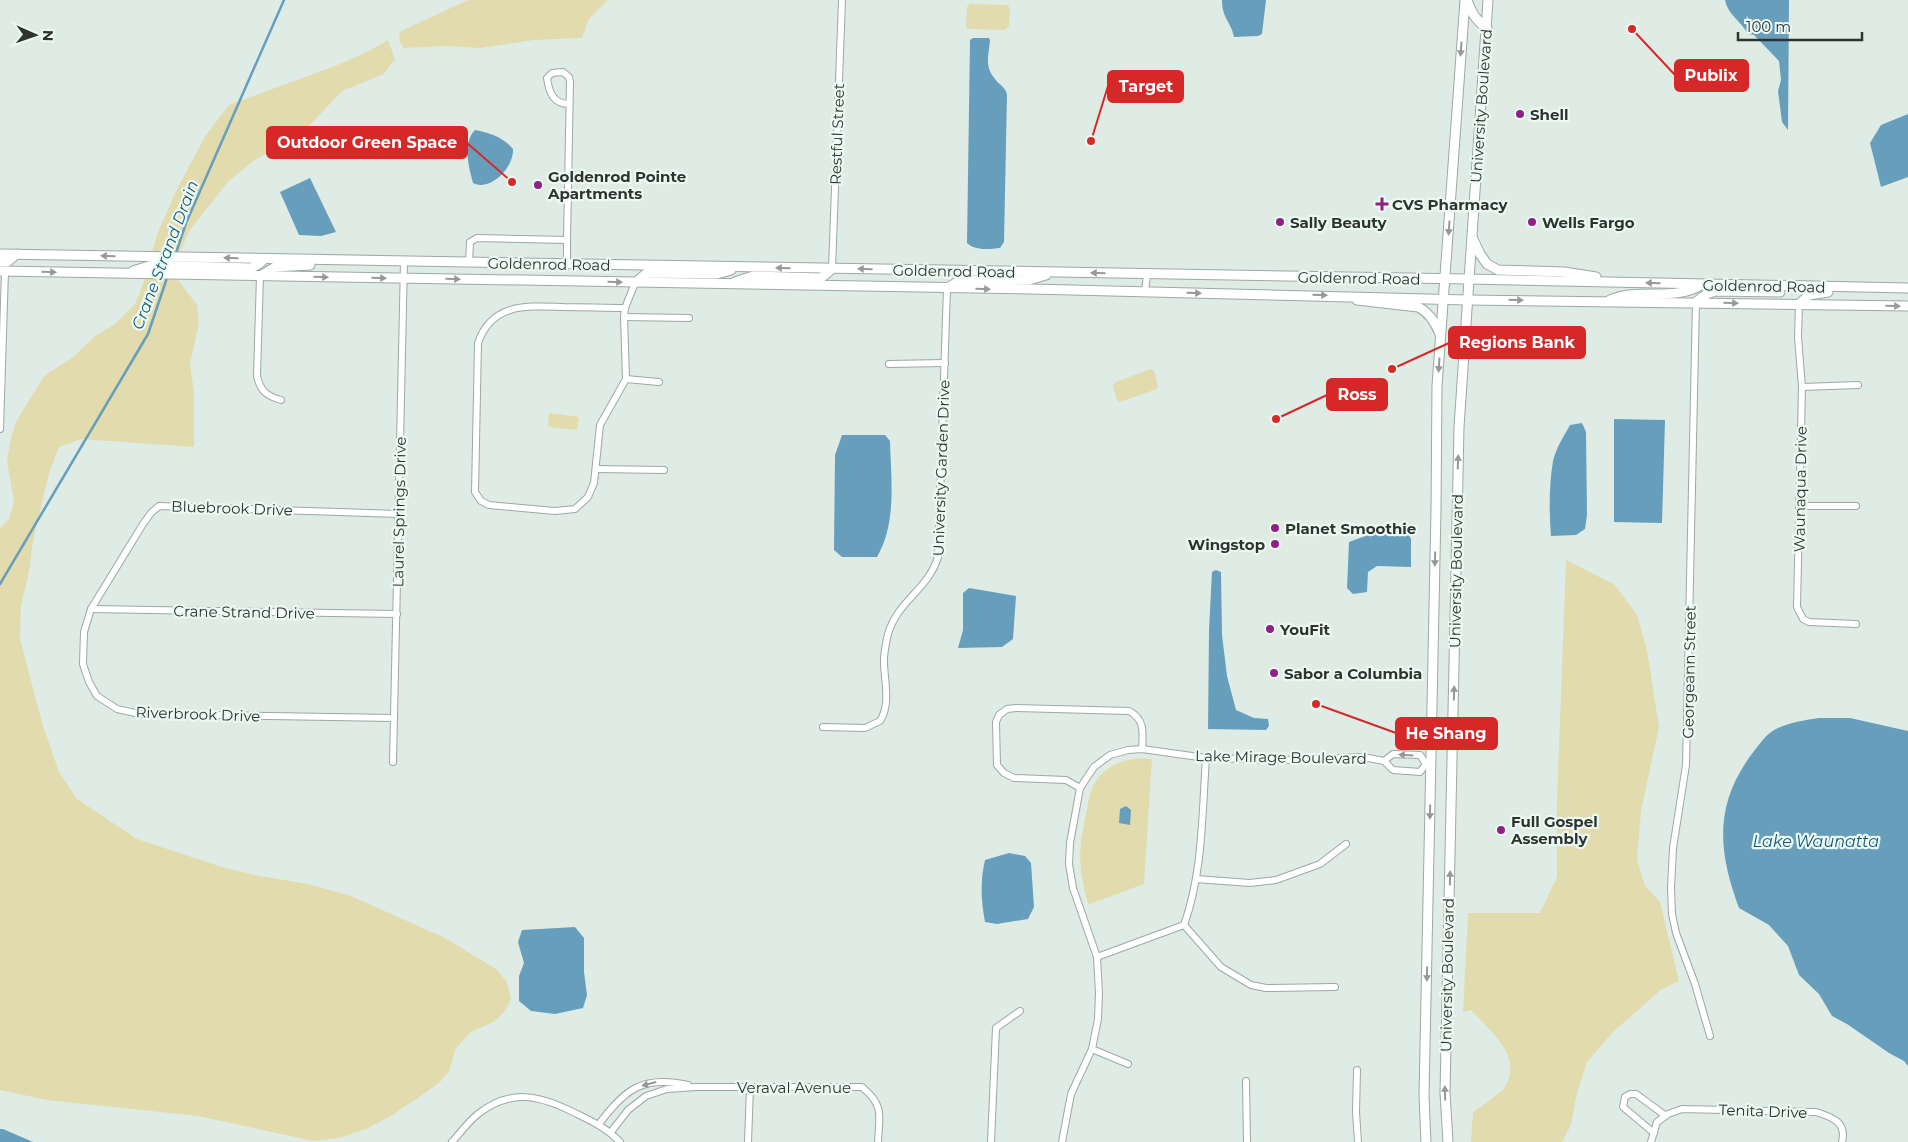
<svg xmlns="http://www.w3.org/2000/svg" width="1908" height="1142" font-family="Montserrat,sans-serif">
<rect width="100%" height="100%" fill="#dfece6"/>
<!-- green -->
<g fill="#e2dbad">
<path d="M468 0H608L589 19 582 38 534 40 480 48 446 46 404 48 400 42 399 32Z"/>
<path d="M970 4 1007 5 1010 8 1009 26 1005 30 969 29 966 27 967 7Z"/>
<path d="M388 40 395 59 384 74 342 91 306 129 252 162 228 182 189 231 179 255 152 252 158 232 178 187 206 135 229 105 340 64 367 52Z"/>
<path d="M149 269 173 273 197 305 199 323 190 364 194 393V447L81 439 59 447 49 473 33 541 29 572 21 606 20 639 43 726 59 772 77 799 137 839 225 868 255 875 308 884 351 896 445 938 496 969 507 982 511 999 505 1011 495 1021 471 1032 456 1048 449 1071 440 1082 415 1100 389 1117 366 1129 339 1138 313 1141 198 1116 47 1100 0 1090V528L9 519 14 502 7 461 11 438 17 420 44 376 73 357 95 336 115 324 135 304Z"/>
<path d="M1150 369 1154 371 1158 386 1157 389 1120 402 1117 400 1113 387 1114 383Z"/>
<path d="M549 413 579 417 577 430 548 427Z"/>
<path d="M1566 560 1615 585 1637 615 1647 650 1659 727 1641 811 1637 860 1645 886 1660 902 1679 981 1662 989 1612 1033 1587 1062 1577 1093 1571 1125 1562 1142H1471L1473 1112C1481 1106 1502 1093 1506 1085 1523 1055 1488 1029 1471 1010L1463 1012 1468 913H1540L1557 877V800Z"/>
<path d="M1138 758 1152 759 1144 884 1090 904 1088 903C1078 870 1078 848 1086 815 1088 807 1088 799 1091 792 1098 770 1117 761 1138 758Z"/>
</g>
<!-- water -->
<g fill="#679ebc">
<path d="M1222 0H1266L1262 34 1258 36 1234 37C1231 21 1222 19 1222 0Z"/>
<path d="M1725 0H1789L1788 130 1782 122 1778 91 1781 80 1779 61 1754 35 1748 34C1741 21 1728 15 1725 0Z"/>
<path d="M973 38H989L990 40C989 54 984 66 995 79 999 85 1006 87 1007 95L1004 242 1000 248C990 249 975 251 967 243L970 40Z"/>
<path d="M1908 114V177L1881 187 1870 143 1881 125Z"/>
<path d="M475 130C490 133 503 137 513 149 514 167 491 192 473 183 469 168 462 143 475 130Z"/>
<path d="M310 178 336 232 321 236 299 235 280 192Z"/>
<path d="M1614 419 1665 420 1662 523 1614 522Z"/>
<path d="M1582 423 1586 432 1587 515 1585 529 1576 535 1551 536C1549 511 1549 485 1553 461 1556 448 1564 436 1570 425Z"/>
<path d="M842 435H885L890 441C891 479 897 523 877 557H842L834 550 835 455Z"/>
<path d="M1397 524 1404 526 1411 539V567L1377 566 1368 572 1367 592 1353 594 1347 588 1349 542Z"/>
<path d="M1216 570 1221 572 1222 635 1227 676 1236 710 1254 718 1268 719 1269 726 1266 730 1208 729 1209 630 1212 572Z"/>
<path d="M969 588 1016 596 1013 639 1002 647 958 648 963 630V593Z"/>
<path d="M1819 718H1850L1908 731V1066L1904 1061 1889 1053 1847 1024 1832 1016 1819 994 1799 975 1788 946 1769 925 1739 908C1718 851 1714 806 1751 755 1759 745 1766 733 1778 728 1791 722 1806 720 1819 718Z"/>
<path d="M1126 806 1131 810 1130 825 1119 823 1120 809Z"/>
<path d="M1009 853 1025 856 1031 863 1034 907 1028 919 997 924 985 922C981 901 980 881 985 860Z"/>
<path d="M575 927 584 938V972L587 995 583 1008 555 1014 531 1011 519 1001V976L524 963 518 942 522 930Z"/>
<path d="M0 1129H3L33 1142H0Z"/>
</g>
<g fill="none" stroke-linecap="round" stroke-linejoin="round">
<!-- stream -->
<g stroke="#679ebc" stroke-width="2.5">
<path d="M175 256 186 223 284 0"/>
<path d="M0 584 148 334 168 275"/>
</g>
<defs>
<g id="street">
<path d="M567 240 570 82 569 77 563 72 552 73 547 78C549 92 553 104 569 104"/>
<path d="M469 263 470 242 477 238 567 240V264"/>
<path d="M832 269 842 0"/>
<path d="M260 276 257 376C260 390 266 396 281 400"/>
<path d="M1145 292 1147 274"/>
<path d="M1696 302 1686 765 1673 848 1671 888 1672 914 1676 933 1695 984 1710 1036"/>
<path d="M1799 304 1798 337 1802 387 1797 607 1803 619 1809 622 1856 624"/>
<path d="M625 308C605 308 584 307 563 307 528 306 492 302 478 343L475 492 481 501 489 505 555 511 575 509 588 497 594 483 600 425 626 379 624 317 625 308 635 283"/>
<path d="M624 317 689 318"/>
<path d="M889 364 945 363"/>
<path d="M626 379 659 382"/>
<path d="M1802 387 1858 385"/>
<path d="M0 429 5 271"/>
<path d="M596 469 664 470"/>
<path d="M1800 506H1856"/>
<path d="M91 609 397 614"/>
<path d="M394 718 140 714 117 709 97 696 89 682 83 664 84 632 91 609 143 524 151 513 159 506 399 514"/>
<path d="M823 727 865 728 880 721C892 703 883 677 884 657 885 649 886 641 888 634 898 600 928 590 938 557L947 288"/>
<path d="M1384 761 1393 754 1420 755 1426 764"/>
<path d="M393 762 404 261"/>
<path d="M1080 788 1066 780 1014 778 1004 773 997 765 996 722 999 715 1007 709 1016 708 1129 711C1145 719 1143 733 1142 749"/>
<path d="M1196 879 1250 883 1276 880 1320 864 1346 844"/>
<path d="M1184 925 1221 967 1251 985 1266 988 1335 987"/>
<path d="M1097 957 1184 925C1203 872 1202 813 1206 758"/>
<path d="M1092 1049 1128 1064"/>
<path d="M1357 1070 1356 1112 1358 1142"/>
<path d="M1246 1081 1247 1142"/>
<path d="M599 1124C625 1089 643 1075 688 1085"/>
<path d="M611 1132 628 1110 646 1096 667 1089 696 1087H862C885 1106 879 1116 878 1142"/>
<path d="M1654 1133 1623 1107 1625 1097 1630 1094H1636L1666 1116"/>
<path d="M452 1142C460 1133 469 1121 478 1114 510 1089 538 1095 571 1111 589 1120 606 1127 620 1142"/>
<path d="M748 1142 750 1087"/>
<path d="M991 1142 996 1028 1020 1011"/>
<path d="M1062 1142 1071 1094 1092 1049 1098 1019 1099 993 1097 957 1073 888 1069 864 1070 843 1080 788 1094 767 1110 755 1128 750 1142 749 1206 758 1284 760 1363 757 1384 761 1393 770 1420 772 1426 764"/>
<path d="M1651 1142 1657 1122 1668 1114 1682 1109 1816 1112C1832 1117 1847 1122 1842 1142"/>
</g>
<g id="secondary">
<path d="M1467 0C1471 12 1476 21 1487 28"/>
<path d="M1472 237 1480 254 1487 264 1498 270 1564 272 1596 277"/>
<path d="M0 254 1468 279 1908 288"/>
<path d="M0 262H7L17 254"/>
<path d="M0 271 1031 289 1467 300 1908 306"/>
<path d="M133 271 152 265 251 268 259 264 264 259"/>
<path d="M260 276 275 267 310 265"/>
<path d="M735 282 753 276 821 278 832 269"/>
<path d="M635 283 647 273 717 274 731 270"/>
<path d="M949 287 961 280H1029L1046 275"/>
<path d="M1357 300 1418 307C1429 312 1435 322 1440 334"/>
<path d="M1610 300C1640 287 1673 302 1701 285"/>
<path d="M1696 302 1707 294 1715 291 1780 292"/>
<path d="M1799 304 1809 295 1828 292"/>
<path d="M1426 1142 1424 1096 1436 510 1437 386 1465 0"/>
<path d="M1448 1142 1445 1093 1459 427 1488 0"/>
</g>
</defs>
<!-- street casing -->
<use href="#street" stroke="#9ca9a3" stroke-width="8"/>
<!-- secondary casing -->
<use href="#secondary" stroke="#9ca9a3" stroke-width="11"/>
<!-- street -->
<use href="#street" stroke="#fff" stroke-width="6"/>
<!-- secondary -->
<use href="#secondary" stroke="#fff" stroke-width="9"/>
</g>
<!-- one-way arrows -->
<defs><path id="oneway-solid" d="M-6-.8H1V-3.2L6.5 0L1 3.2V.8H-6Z" transform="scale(1.25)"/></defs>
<g fill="#969998">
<use href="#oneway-solid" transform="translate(1461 49) rotate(94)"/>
<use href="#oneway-solid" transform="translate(1449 228) rotate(94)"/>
<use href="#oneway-solid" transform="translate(108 256) rotate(-179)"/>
<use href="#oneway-solid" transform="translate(231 258) rotate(-178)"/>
<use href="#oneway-solid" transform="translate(783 268) rotate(-179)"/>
<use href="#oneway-solid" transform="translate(865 269) rotate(-179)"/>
<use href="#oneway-solid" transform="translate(49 272) rotate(1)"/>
<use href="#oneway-solid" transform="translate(1098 273) rotate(-179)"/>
<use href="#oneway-solid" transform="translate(321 277) rotate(1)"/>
<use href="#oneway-solid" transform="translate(379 278) rotate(1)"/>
<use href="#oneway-solid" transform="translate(453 279) rotate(1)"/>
<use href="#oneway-solid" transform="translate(615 282) rotate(1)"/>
<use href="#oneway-solid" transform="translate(1653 283) rotate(-179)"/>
<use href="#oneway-solid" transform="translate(983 289) rotate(1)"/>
<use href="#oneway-solid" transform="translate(1194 293) rotate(1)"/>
<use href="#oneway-solid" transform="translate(1320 295) rotate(1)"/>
<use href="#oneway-solid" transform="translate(1516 300) rotate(1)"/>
<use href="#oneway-solid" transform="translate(1731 303) rotate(1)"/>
<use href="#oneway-solid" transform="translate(1893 306) rotate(1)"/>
<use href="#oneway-solid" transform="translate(1439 365) rotate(94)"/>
<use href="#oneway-solid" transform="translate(1458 462) rotate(-88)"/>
<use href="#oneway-solid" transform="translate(1435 559) rotate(91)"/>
<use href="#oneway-solid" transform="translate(1454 693) rotate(-89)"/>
<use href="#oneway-solid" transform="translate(1406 755) rotate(-177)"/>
<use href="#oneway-solid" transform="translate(1430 812) rotate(91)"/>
<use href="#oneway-solid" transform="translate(1450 878) rotate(-89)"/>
<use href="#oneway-solid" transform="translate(1427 974) rotate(91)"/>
<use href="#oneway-solid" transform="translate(649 1084) rotate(165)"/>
<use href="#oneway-solid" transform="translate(1445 1093) rotate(-91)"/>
</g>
<!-- markers -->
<g fill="#8d2185" stroke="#ecf9f3" stroke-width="2">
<circle cx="1520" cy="114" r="5"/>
<circle cx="538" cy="185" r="5"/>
<path d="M1379.5 196.5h5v5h5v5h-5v5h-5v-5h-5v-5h5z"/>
<circle cx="1280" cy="222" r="5"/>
<circle cx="1532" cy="222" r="5"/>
<circle cx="1275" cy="528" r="5"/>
<circle cx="1275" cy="544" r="5"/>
<circle cx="1270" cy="629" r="5"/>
<circle cx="1274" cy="673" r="5"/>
<circle cx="1501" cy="830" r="5"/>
</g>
<g text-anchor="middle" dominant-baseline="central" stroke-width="4.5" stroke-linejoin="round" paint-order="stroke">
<!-- street labels -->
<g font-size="15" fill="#2e3330" stroke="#ecf9f3">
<text transform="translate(1481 106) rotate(-86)">University Boulevard</text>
<text transform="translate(837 134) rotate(-88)">Restful Street</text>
<text transform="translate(549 264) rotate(1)">Goldenrod Road</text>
<text transform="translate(954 271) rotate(1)">Goldenrod Road</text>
<text transform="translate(1359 278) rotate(1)">Goldenrod Road</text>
<text transform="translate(1764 286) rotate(1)">Goldenrod Road</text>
<text transform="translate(941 468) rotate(-88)">University Garden Drive</text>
<text transform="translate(1800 489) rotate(-89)">Waunaqua Drive</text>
<text transform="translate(232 508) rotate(2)">Bluebrook Drive</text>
<text transform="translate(399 512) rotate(-89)">Laurel Springs Drive</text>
<text transform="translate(1456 571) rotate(-89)">University Boulevard</text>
<text transform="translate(244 612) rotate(1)">Crane Strand Drive</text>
<text transform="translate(1689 672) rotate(-89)">Georgeann Street</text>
<text transform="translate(198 714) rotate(2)">Riverbrook Drive</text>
<text transform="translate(1281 757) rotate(1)">Lake Mirage Boulevard</text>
<text transform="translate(1447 975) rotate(-89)">University Boulevard</text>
<text x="794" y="1087">Veraval Avenue</text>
<text transform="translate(1763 1111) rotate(2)">Tenita Drive</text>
</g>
<!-- poi labels -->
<g font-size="15" font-weight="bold" fill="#2e3330" stroke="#ecf9f3" text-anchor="start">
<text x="1530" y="114">Shell</text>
<text x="548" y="176">Goldenrod Pointe<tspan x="548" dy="17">Apartments</tspan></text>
<text x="1392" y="204">CVS Pharmacy</text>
<text x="1290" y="222">Sally Beauty</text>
<text x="1542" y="222">Wells Fargo</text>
<text x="1285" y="528">Planet Smoothie</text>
<text x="1265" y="544" text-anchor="end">Wingstop</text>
<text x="1280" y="629">YouFit</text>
<text x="1284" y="673">Sabor a Columbia</text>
<text x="1511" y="821">Full Gospel<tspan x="1511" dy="17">Assembly</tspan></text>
</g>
<!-- water labels -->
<g font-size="16" font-style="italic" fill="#125877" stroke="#ecf9f3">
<text transform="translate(165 255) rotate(-69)">Crane Strand Drain</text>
<text x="1816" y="841">Lake Waunatta</text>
</g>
</g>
<!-- callouts -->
<path fill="none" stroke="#d62828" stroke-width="2" d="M1632 29L1675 75M1091 141L1108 86M512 182L467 143M1392 369L1449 343M1276 419L1327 395M1316 704L1396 733"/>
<g fill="#d62828" stroke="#ecf9f3" stroke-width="2">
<circle cx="1632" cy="29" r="5"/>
<circle cx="1091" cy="141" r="5"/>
<circle cx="512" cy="182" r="5"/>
<circle cx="1392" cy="369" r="5"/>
<circle cx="1276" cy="419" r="5"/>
<circle cx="1316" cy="704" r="5"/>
</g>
<g fill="#d62828" stroke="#d62828" stroke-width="2">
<rect x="1675" y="60" width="73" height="31" rx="5"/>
<rect x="1108" y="71" width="75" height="31" rx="5"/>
<rect x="267" y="127" width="200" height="31" rx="5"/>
<rect x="1449" y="327" width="136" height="31" rx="5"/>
<rect x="1327" y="379" width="60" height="31" rx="5"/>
<rect x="1396" y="718" width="101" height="31" rx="5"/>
</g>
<g font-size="16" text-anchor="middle" font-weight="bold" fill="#fff">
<text x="1711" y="81">Publix</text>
<text x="1146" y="92">Target</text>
<text x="367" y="148">Outdoor Green Space</text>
<text x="1517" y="348">Regions Bank</text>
<text x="1357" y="400">Ross</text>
<text x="1446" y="739">He Shang</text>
</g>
<!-- north arrow -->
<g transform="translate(35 35) rotate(92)" stroke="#ecf9f3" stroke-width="4" paint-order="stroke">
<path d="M0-4L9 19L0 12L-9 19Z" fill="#2e3330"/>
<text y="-8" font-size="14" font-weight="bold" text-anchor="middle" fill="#2e3330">N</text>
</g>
<!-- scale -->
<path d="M1738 32v8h124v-8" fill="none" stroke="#2e3330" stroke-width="2.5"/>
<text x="1746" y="32" font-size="15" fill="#2e3330" stroke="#ecf9f3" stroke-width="4" paint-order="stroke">100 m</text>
</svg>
